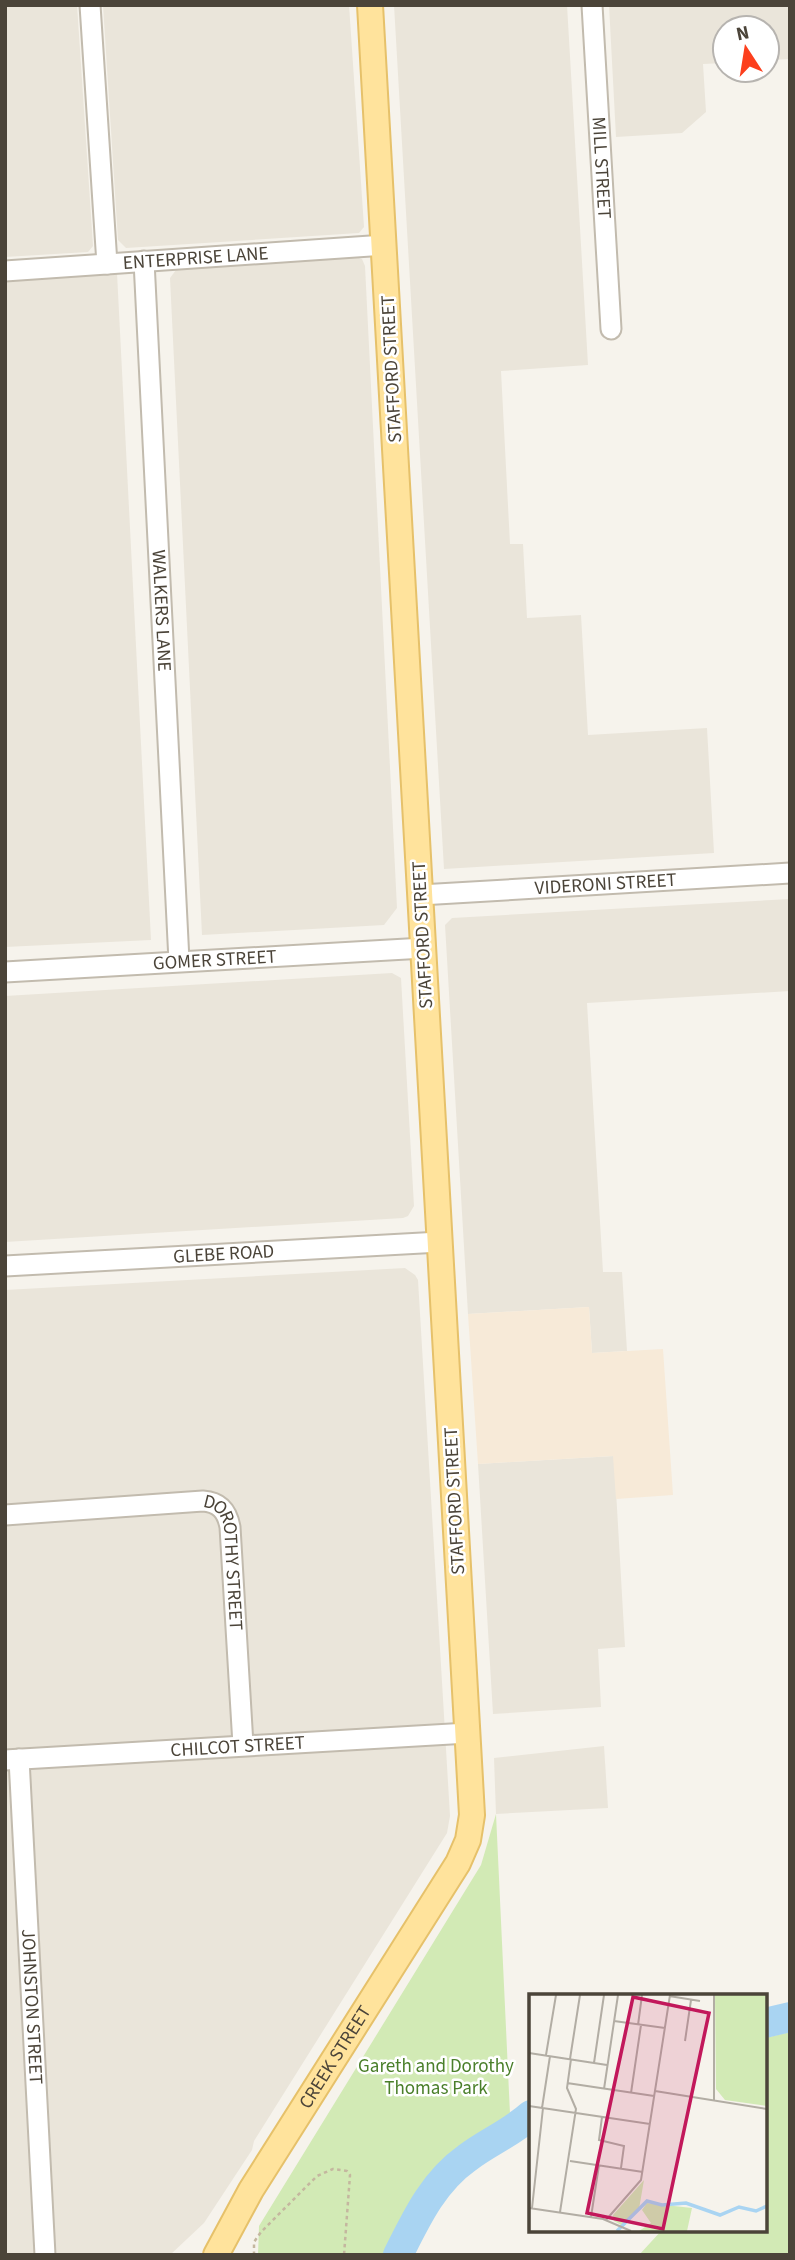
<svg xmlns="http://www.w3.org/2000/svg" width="795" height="2260" font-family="'Source Sans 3',sans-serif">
<rect width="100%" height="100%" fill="#f6f3ec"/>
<!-- residential -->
<g fill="#eae5da">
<path d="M5 5H77L93 246 88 252 5 257Z"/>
<path d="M103 5H349L364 227 359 233 126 248 118 240Z"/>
<path d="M394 5H567L588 365 501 371 510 544H523L527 618 581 615 588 735 707 728 714 853 444 869Z"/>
<path d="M609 5H790V59L767 60V28H725V63L703 64 706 112 682 133 616 137Z"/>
<path d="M353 256 362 259 365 266 397 908 384 925 202 935 170 278 176 270Z"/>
<path d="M117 273 151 940 5 947V280Z"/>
<path d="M790 899V991L587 1003 603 1272H622L627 1351 592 1353 589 1307 468 1314 445 925 452 918Z"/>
<path d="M392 973 401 978 414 1206 408 1216 403 1218 5 1242V996Z"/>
<path d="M405 1268 415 1275 418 1280 450 1816 447 1833 254 2141 252 2150 204 2223 170 2255H5V1290Z"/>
<path d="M614 1456 625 1647 598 1649 601 1707 493 1714 478 1464Z"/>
<path d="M604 1746 608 1808 496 1814 494 1758Z"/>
</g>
<!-- commercial -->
<path fill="#f7ead8" d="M589 1307 592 1353 663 1349 673 1495 616 1499 613 1456 478 1464 468 1314Z"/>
<!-- green -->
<g fill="#d2eab5">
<path d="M496 1814 510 2114 459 2148 415 2197 387 2255H258L259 2226 481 1865Z"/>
<path d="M790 2032V2255H639L662 2230H765V2038Z"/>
</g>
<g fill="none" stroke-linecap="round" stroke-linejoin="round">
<!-- river -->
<g stroke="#a9d4f2" stroke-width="30">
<path d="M765 2023 790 2017"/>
<path d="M398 2255C416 2219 433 2182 467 2158 488 2142 511 2133 531 2115"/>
</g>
<defs>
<g id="minor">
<path d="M90 5 107 264"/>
<path id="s1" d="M592 5 611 329"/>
<path id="s2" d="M144 261 179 961"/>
<path id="s3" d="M5 271 385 245"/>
<path id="s4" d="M420 895 790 873"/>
<path id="s5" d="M5 972 424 948"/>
<path id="s6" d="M5 1266 440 1242"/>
<path id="s7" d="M5 1515 203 1501C219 1502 227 1511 230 1527L243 1745"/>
<path id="s8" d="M19 1759 45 2255"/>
<path id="s9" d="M5 1760 468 1733"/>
</g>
<g id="major">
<path id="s10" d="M216 2255 251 2190 458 1863 468 1840 472 1815 370 5"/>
</g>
</defs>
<!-- minor casing -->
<use href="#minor" stroke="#c2bbae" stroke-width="23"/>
<!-- major casing -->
<use href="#major" stroke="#e6c16a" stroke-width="28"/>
<!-- path -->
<path stroke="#c4b79f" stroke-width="2.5" stroke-dasharray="3.5 3.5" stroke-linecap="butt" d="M254 2255V2242L261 2232 317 2176 333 2169 347 2171 350 2175 344 2255"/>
<!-- minor -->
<use href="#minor" stroke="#fff" stroke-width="19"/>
<!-- major -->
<use href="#major" stroke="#ffe39c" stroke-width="24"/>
</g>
<g text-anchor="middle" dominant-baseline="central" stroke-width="5" stroke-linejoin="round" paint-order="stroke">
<!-- street labels -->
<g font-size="19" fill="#4b4439" stroke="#fff">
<text stroke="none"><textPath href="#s1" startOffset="163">MILL STREET</textPath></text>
<text stroke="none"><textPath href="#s3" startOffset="191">ENTERPRISE LANE</textPath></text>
<text transform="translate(392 369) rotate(-93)">STAFFORD STREET</text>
<text stroke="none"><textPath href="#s2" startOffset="350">WALKERS LANE</textPath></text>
<text stroke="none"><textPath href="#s4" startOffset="186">VIDERONI STREET</textPath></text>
<text transform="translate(423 935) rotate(-93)">STAFFORD STREET</text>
<text stroke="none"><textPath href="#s5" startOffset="210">GOMER STREET</textPath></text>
<text stroke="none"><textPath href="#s6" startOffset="219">GLEBE ROAD</textPath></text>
<text transform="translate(455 1501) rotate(-93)">STAFFORD STREET</text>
<text stroke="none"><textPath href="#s7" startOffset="271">DOROTHY STREET</textPath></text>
<text stroke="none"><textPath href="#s9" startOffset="233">CHILCOT STREET</textPath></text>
<text stroke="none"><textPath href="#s8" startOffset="248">JOHNSTON STREET</textPath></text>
<text stroke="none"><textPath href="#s10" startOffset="231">CREEK STREET</textPath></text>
</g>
<!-- park labels -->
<g font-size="19" fill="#4a7f2a" stroke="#fff">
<text x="436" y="2066">Gareth and Dorothy<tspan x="436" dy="22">Thomas Park</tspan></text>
</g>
</g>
<!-- overview -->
<g transform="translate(529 1994)">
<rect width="238" height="238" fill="#f6f3ec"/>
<path d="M186 1H238V112L196 106 187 95ZM115 186 110 215 92 231 85 227 84 221ZM118 209 163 214 158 237H110L122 229 113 216Z" fill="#d2eab5"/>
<path fill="none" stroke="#a9d4f2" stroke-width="3.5" d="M88 237 118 207 133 211 157 209 191 221 210 213 227 217 238 212"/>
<path fill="none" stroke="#b2ada4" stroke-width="2" d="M185 1V106M140 2 171 7M85 27 136 34M109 31 113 1M156 47 162 6M0 59 78 71M17 61 27 1M41 65 51 1M65 69 75 1M38 89 125 102M75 95 89 1M126 97 238 115M102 99 112 31M0 112 121 130M13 114 21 62M73 123 70 146 95 152 92 174M41 167 114 178M0 214 74 225 102 237M3 214 14 114M31 218 47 115 38 94 42 65M62 223 70 171M77 226 112 186 141 1"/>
<path fill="#c2185b" fill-opacity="0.15" stroke="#c2185b" stroke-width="3.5" d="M104 3 180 19 134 235 58 219Z"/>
<rect width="238" height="238" fill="none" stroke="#4b4439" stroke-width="3.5"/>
</g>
<!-- border -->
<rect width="795" height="2260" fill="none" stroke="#4b4439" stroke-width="14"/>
<!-- north arrow -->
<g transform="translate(746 49) rotate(348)"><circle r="33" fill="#ffffff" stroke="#b7b4b0" stroke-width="2"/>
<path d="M0-5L12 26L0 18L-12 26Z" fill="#fc3f1d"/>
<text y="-10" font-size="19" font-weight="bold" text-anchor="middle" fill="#4b4439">N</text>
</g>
</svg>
